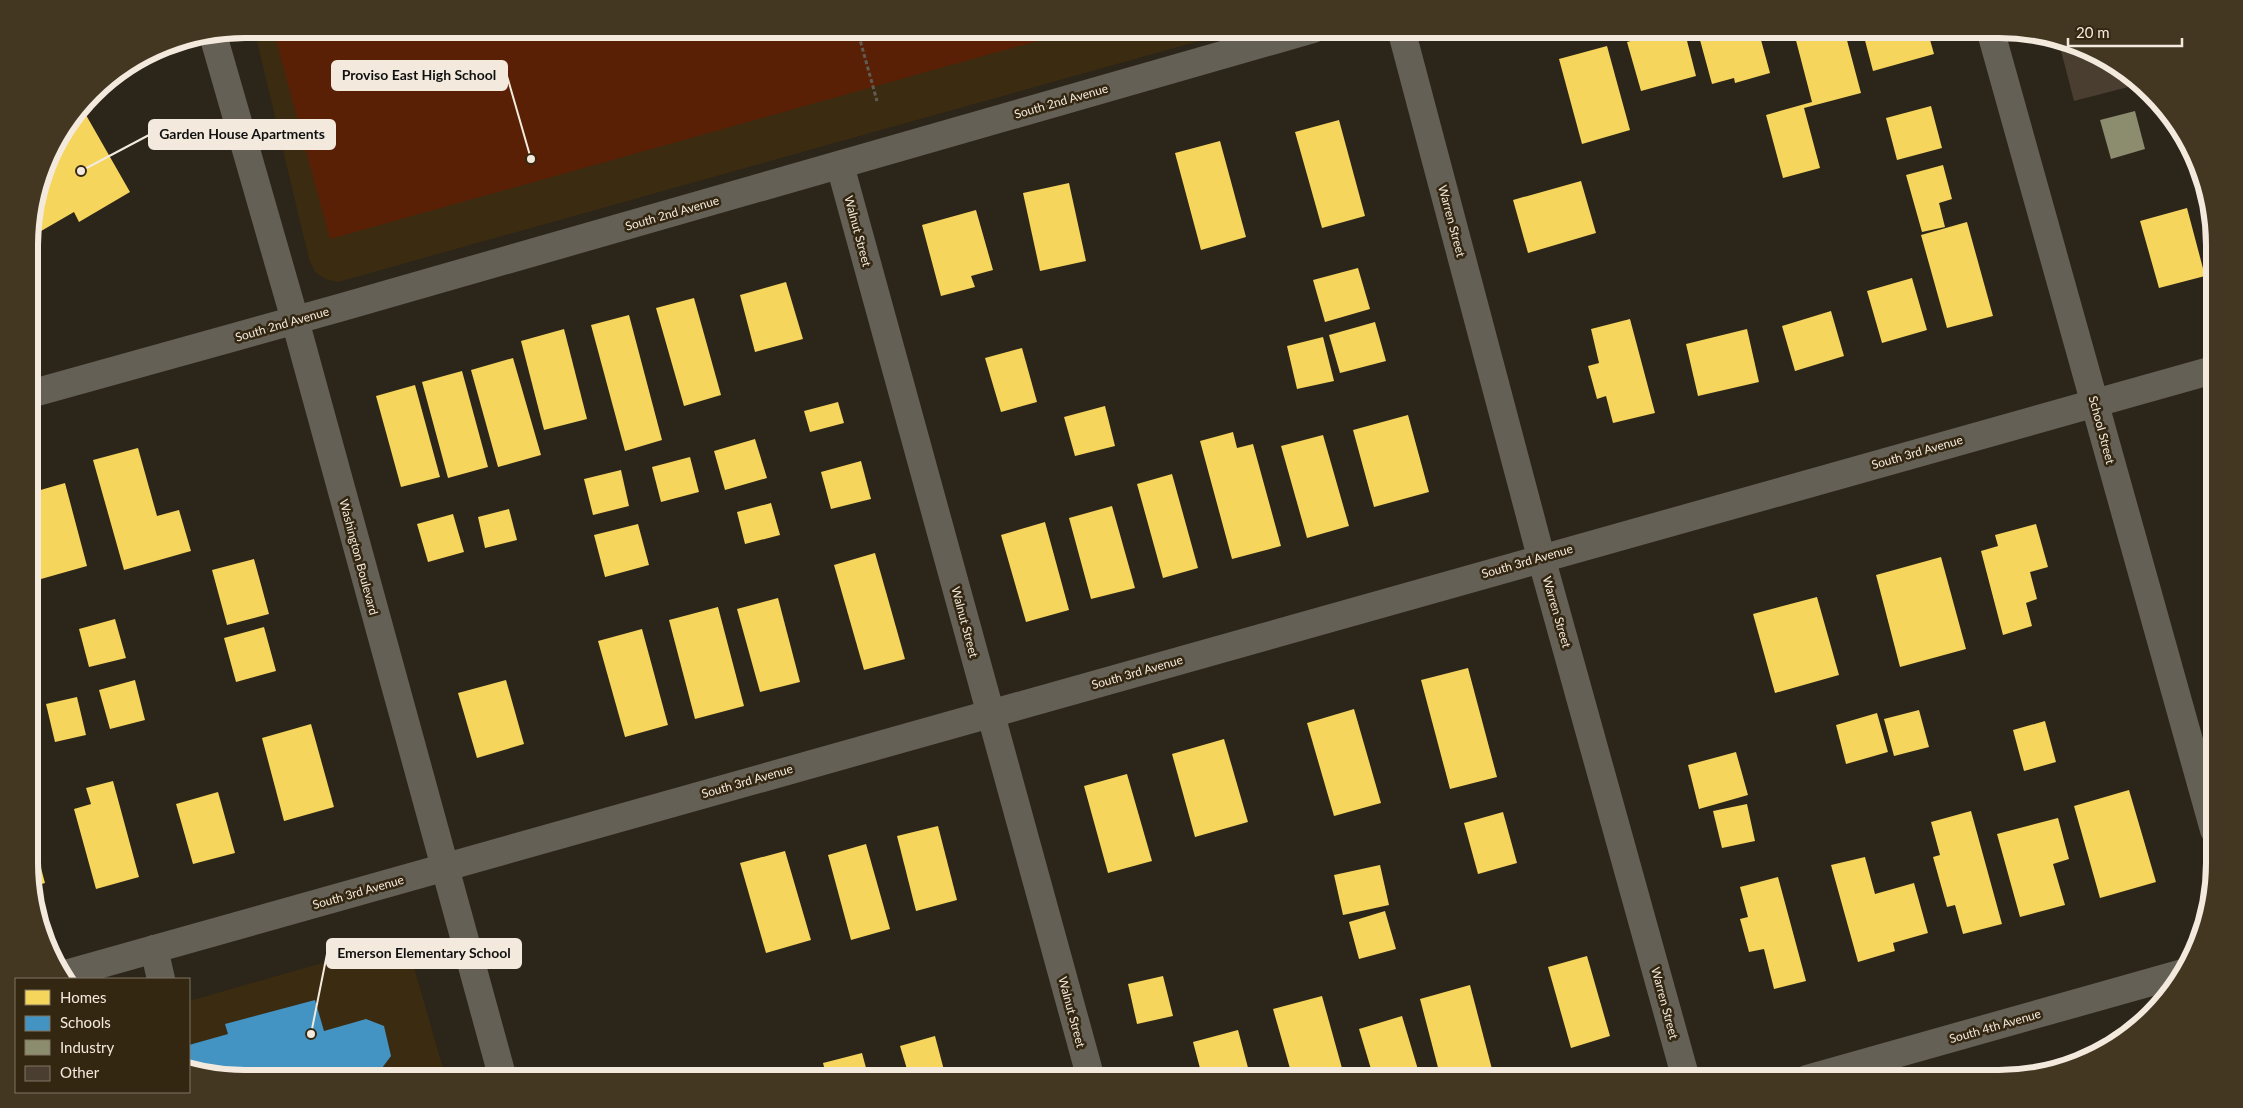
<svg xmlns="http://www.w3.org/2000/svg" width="2243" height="1108" font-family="Lato,sans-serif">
<rect width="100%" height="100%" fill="#2c251a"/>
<!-- built -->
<g fill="#3b2b11">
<path d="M254 29H1242L338 282 325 279 315 272 309 259Z"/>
<path d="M406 939 446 1079H244L189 1066V1001Z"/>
</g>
<!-- green -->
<path fill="#592006" d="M273 29H1080L330 239Z"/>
<!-- homes -->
<g fill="#f6d55c">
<path d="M1675 29H1684L1696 76 1641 91 1627 42Z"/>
<path d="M1697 29H1758L1770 73 1735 83 1734 78 1712 84Z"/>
<path d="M1793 29H1844L1861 93 1804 108 1820 168 1783 178 1766 115 1812 102Z"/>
<path d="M1862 29H1927L1934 54 1873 71Z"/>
<path d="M1607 46 1630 130 1582 144 1559 59Z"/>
<path d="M1931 106 1942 148 1897 160 1886 118Z"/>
<path d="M82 108 130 192 79 222 74 212 29 238V230L51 149Z"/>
<path d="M1339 120 1365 216 1322 228 1295 132Z"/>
<path d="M1220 141 1246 237 1201 250 1175 153Z"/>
<path d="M2196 159 2212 216 2213 249 2188 161Z"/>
<path d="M1943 165 1952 199 1939 203 1945 227 1922 232 1906 175Z"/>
<path d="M1581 181 1596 233 1528 253 1513 200Z"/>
<path d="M1069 183 1086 261 1040 271 1023 193Z"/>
<path d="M2187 208 2205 276 2159 288 2140 221Z"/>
<path d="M976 210 993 270 971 276 975 287 941 296 922 225Z"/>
<path d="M1967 222 1993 316 1947 328 1921 235Z"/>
<path d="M1358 268 1370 309 1325 322 1313 280Z"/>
<path d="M1912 278 1927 330 1882 343 1867 291Z"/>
<path d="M786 282 803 339 755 352 740 295Z"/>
<path d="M694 298 721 395 684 406 656 308Z"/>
<path d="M1831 311 1844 356 1795 371 1782 326Z"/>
<path d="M629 315 662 440 625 451 591 325Z"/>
<path d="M1630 319 1655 413 1613 423 1606 396 1597 399 1588 366 1599 363 1591 329Z"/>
<path d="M1375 322 1386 361 1340 373 1329 335Z"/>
<path d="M564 329 587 419 544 430 521 341Z"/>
<path d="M1747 329 1759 382 1698 396 1686 344Z"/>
<path d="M1323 337 1334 381 1297 389 1287 346Z"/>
<path d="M1022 348 1037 402 1001 412 985 358Z"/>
<path d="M513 358 541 455 498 467 471 370Z"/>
<path d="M462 371 488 467 448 478 422 382Z"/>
<path d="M415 385 440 477 401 487 376 396Z"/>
<path d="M838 402 844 423 810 432 804 411Z"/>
<path d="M1105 406 1115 446 1075 456 1064 417Z"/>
<path d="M1408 415 1429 492 1374 507 1353 430Z"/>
<path d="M1233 432 1237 448 1253 444 1281 546 1232 559 1200 441Z"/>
<path d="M1323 435 1349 526 1307 538 1281 446Z"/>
<path d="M755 439 767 478 725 490 714 451Z"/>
<path d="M138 448 157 516 179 510 191 551 124 570 93 460Z"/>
<path d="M690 457 699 492 661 502 652 467Z"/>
<path d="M861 461 871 499 831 509 821 472Z"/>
<path d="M621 470 629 506 593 515 584 479Z"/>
<path d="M1172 474 1198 568 1163 578 1137 484Z"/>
<path d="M2213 478V495L2208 480Z"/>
<path d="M65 483 87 566 41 579 30 538V493Z"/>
<path d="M771 503 780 535 745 544 737 512Z"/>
<path d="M1112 506 1135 588 1091 599 1069 518Z"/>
<path d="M509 509 517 540 485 548 478 517Z"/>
<path d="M453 514 464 552 428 562 417 524Z"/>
<path d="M1045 522 1069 610 1026 622 1001 535Z"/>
<path d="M638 524 649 565 605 577 594 535Z"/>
<path d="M2036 524 2048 567 2030 572 2037 599 2026 603 2032 626 2003 635 1981 551 1998 546 1995 535Z"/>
<path d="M875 553 905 659 864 670 834 565Z"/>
<path d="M1941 557 1966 649 1900 667 1876 575Z"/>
<path d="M254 559 269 614 227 625 212 570Z"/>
<path d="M1817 597 1839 675 1775 693 1753 614Z"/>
<path d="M778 598 800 682 760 692 737 609Z"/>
<path d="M718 607 744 706 695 719 669 620Z"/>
<path d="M115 619 126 658 89 667 79 629Z"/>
<path d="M264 627 276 671 236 682 224 638Z"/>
<path d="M642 629 668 725 625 737 598 641Z"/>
<path d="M1468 668 1497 777 1450 789 1421 680Z"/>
<path d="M135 680 145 720 110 729 99 690Z"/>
<path d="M506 680 524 744 477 758 458 693Z"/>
<path d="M77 697 86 735 55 742 46 704Z"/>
<path d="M1354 709 1381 803 1334 816 1307 723Z"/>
<path d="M1919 710 1929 747 1894 756 1884 719Z"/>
<path d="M1877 713 1888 752 1846 764 1836 725Z"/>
<path d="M2045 721 2056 762 2024 771 2013 730Z"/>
<path d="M311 724 334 807 284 821 262 738Z"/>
<path d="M1224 739 1248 822 1195 837 1172 754Z"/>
<path d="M1736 752 1748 795 1699 809 1688 765Z"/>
<path d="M1127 774 1152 861 1108 873 1084 786Z"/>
<path d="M113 781 139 877 96 889 74 809 91 804 86 788Z"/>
<path d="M2129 790 2156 882 2100 898 2074 806Z"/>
<path d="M218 792 235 853 193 864 176 804Z"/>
<path d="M1747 804 1755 841 1722 848 1713 811Z"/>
<path d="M1971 811 2002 924 1963 934 1955 905 1947 907 1933 857 1940 855 1931 822Z"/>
<path d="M1503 812 1517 863 1478 874 1464 823Z"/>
<path d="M2058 818 2069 859 2053 864 2065 905 2020 917 1997 834Z"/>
<path d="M938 826 957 900 916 911 897 836Z"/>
<path d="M31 831 45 883 31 887Z"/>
<path d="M866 844 890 929 851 940 828 855Z"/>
<path d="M785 851 811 940 766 953 740 863Z"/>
<path d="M1865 857 1875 894 1914 883 1928 933 1893 943 1895 951 1858 962 1831 865Z"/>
<path d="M1380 865 1389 905 1343 915 1334 875Z"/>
<path d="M1778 877 1806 981 1774 989 1764 949 1749 952 1740 919 1748 917 1740 887Z"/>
<path d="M1385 911 1396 949 1359 959 1349 922Z"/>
<path d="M1587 956 1610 1036 1571 1048 1548 967Z"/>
<path d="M1163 976 1173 1016 1137 1024 1128 984Z"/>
<path d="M1470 985 1493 1073 1471 1079H1441L1420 999Z"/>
<path d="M1322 996 1345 1079H1293L1273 1009Z"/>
<path d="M1402 1016 1419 1073 1399 1079H1374L1359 1029Z"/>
<path d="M1238 1030 1251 1079H1182L1181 1077 1201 1072 1193 1042Z"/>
<path d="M935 1036 945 1074 926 1079H910L900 1046Z"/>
<path d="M862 1053 869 1079H827L823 1063Z"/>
</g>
<!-- schools -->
<path fill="#4393c3" d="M315 1000 324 1031 366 1019 384 1026 391 1056 379 1072 362 1076 363 1079H244L189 1066V1045L228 1034 225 1024Z"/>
<!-- industry -->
<path fill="#8c8c6e" d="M2135 111 2145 149 2111 159 2100 120Z"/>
<!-- building -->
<path fill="#4a3e30" d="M2059 43 2094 51 2136 85 2074 101Z"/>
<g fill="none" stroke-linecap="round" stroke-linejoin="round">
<!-- path -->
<path stroke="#615c53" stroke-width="3" stroke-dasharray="4 2.5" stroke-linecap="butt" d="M857 29 877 101"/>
<!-- minor -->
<g stroke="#646056" stroke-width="28">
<path d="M1401 29 1541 557 1686 1079"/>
<path d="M1990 29 2214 830"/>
<path d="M213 35 295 320 503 1079"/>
<path d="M840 165 1091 1079"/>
<path d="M30 394 339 308 1313 29"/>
<path d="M154 949 161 979"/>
<path d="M62 975 2213 370"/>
<path d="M1807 1079 2183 973"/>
</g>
</g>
<g text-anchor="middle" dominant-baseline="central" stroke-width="5" stroke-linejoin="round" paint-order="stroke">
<!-- street labels -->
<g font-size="12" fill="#f3eadd" stroke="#342712">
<text transform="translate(1061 101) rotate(-16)">South 2nd Avenue</text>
<text transform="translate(672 213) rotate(-16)">South 2nd Avenue</text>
<text transform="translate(1452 221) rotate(75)">Warren Street</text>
<text transform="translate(858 231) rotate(75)">Walnut Street</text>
<text transform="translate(282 324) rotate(-16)">South 2nd Avenue</text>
<text transform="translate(2102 430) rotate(75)">School Street</text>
<text transform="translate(1917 452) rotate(-16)">South 3rd Avenue</text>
<text transform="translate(359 557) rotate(75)">Washington Boulevard</text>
<text transform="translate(1527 561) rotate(-16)">South 3rd Avenue</text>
<text transform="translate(1557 612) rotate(74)">Warren Street</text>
<text transform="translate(965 622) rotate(75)">Walnut Street</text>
<text transform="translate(1137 672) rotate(-16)">South 3rd Avenue</text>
<text transform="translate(747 781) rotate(-16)">South 3rd Avenue</text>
<text transform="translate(358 892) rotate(-16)">South 3rd Avenue</text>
<text transform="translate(1665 1003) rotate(75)">Warren Street</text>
<text transform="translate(1072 1012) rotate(75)">Walnut Street</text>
<text transform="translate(1995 1026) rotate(-16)">South 4th Avenue</text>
</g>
</g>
<!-- crop -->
<path d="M0 0H2243V1108H0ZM245 38H1999A207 207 0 0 1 2206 245V863A207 207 0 0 1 1999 1070H245A207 207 0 0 1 38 863V245A207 207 0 0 1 245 38Z" fill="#433722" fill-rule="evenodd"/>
<path fill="none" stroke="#f3eadd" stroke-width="6" d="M245 38H1999A207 207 0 0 1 2206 245V863A207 207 0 0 1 1999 1070H245A207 207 0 0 1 38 863V245A207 207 0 0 1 245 38Z"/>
<!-- callouts -->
<path fill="none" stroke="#f3eadd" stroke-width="2" d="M531 159L507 76M81 171L149 135M311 1034L327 954"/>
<g fill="#f3eadd" stroke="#342712" stroke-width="2">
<circle cx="531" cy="159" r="5"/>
<circle cx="81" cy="171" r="5"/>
<circle cx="311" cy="1034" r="5"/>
</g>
<g fill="#f3eadd" stroke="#f3eadd" stroke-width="2">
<rect x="332" y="61" width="175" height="29" rx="5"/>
<rect x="149" y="120" width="186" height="29" rx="5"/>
<rect x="327" y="939" width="194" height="29" rx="5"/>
</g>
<g font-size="14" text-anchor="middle" font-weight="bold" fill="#111">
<text x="419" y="80">Proviso East High School</text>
<text x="242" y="139">Garden House Apartments</text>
<text x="424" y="958">Emerson Elementary School</text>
</g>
<!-- legend -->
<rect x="15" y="978" width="175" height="115" fill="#342712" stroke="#807563"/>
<rect x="25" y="990" width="25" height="15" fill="#f6d55c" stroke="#807563"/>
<text x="60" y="1003" font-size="15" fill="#f3eadd">Homes</text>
<rect x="25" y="1016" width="25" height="15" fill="#4393c3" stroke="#807563"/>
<text x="60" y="1028" font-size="15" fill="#f3eadd">Schools</text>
<rect x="25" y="1040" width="25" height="15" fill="#8c8c6e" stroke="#807563"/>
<text x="60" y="1053" font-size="15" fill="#f3eadd">Industry</text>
<rect x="25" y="1066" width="25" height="15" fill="#4a3e30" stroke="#807563"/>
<text x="60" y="1078" font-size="15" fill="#f3eadd">Other</text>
<!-- scale -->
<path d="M2068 38v8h114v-8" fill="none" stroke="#f3eadd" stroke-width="2.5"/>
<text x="2076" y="38" font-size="15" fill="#f3eadd" stroke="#342712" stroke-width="4" paint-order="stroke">20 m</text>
</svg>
